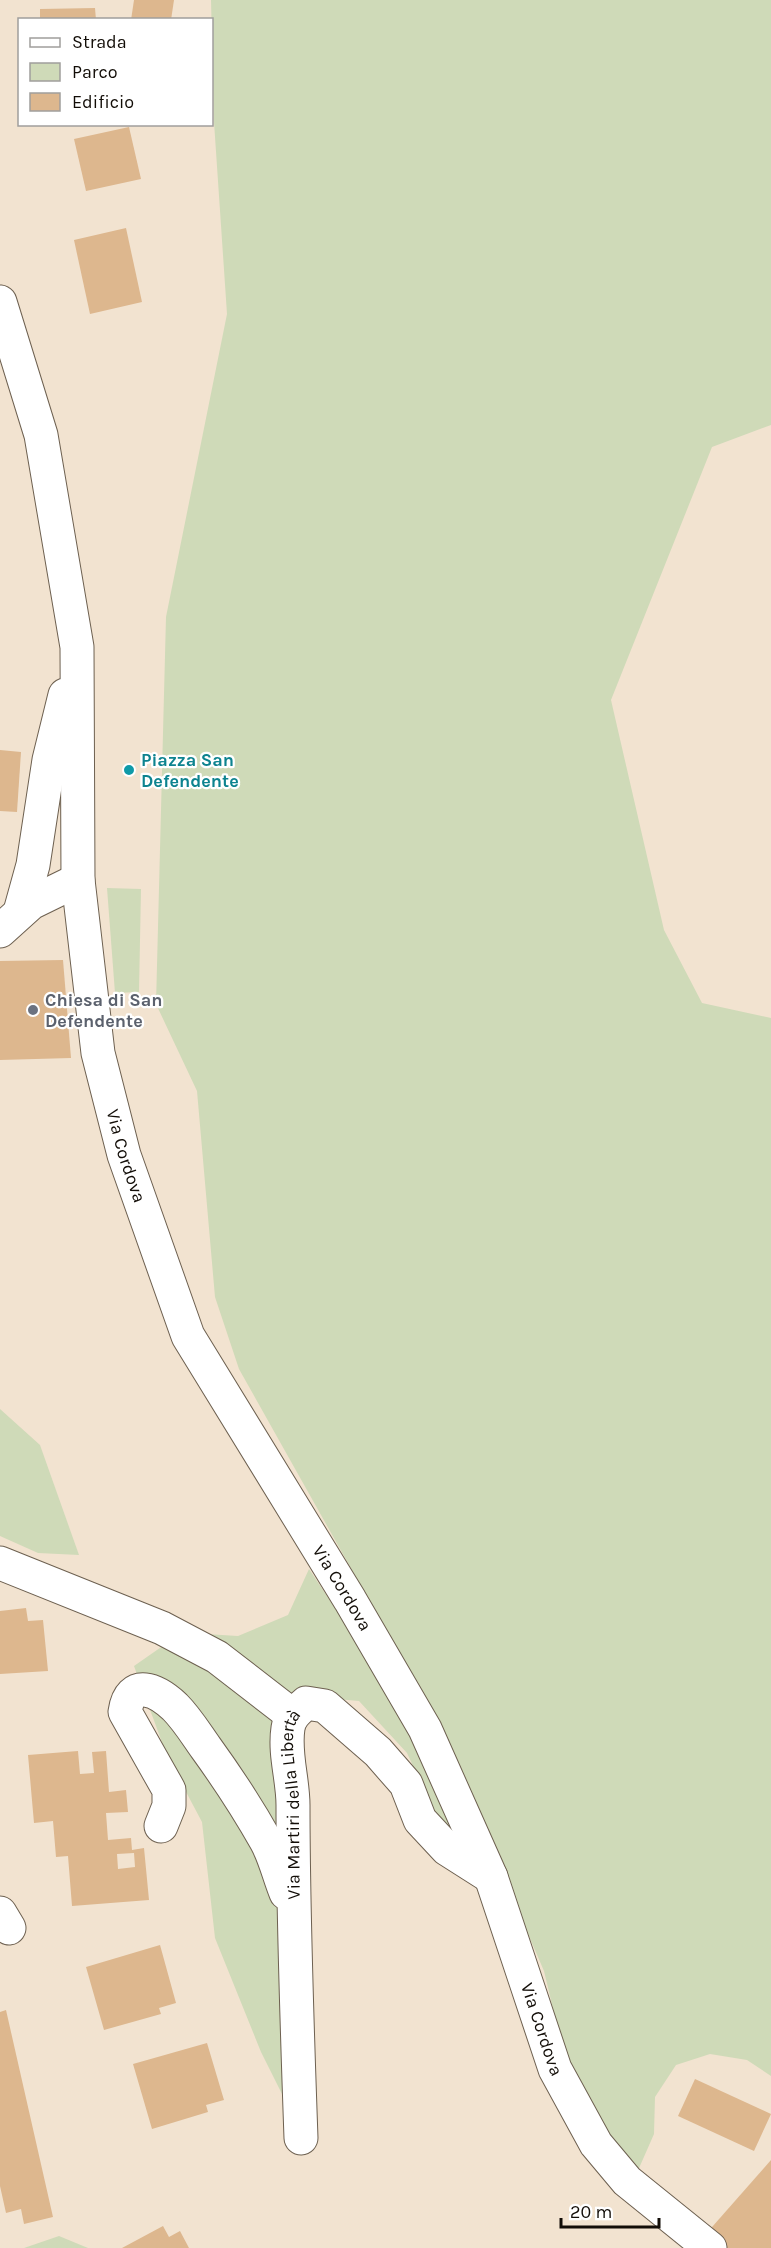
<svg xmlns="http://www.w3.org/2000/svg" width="771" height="2248" font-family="Karla,sans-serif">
<rect width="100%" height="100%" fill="#f2e3d0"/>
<!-- green -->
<g fill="#cfdab8">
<path d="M211 0H771V425L712 447 611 700 664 930 702 1003 771 1018V2076L747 2060 710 2054 676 2065 655 2097 654 2134 636 2175 591 2112 565 2059 544 1971 435 1718 239 1369 215 1297 197 1091 156 1004 166 617 227 314 214 122Z"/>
<path d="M107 888 141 889 139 992 115 993Z"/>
<path d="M0 1409 40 1445 79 1555 38 1553 0 1536Z"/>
<path d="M309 1569 417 1731 461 1838 442 1828 407 1753 359 1701 325 1698 295 1704 285 2100 261 2052 215 1938 202 1822 167 1756 134 1666 167 1643 206 1634 238 1636 288 1615Z"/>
<path d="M59 2236 88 2248H24Z"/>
</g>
<!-- building -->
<g fill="#ddb78e" fill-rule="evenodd">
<path d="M134 0H174L171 20H131Z"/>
<path d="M95 8 96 20H40V9Z"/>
<path d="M129 127 141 179 86 191 74 139Z"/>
<path d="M126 228 142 302 90 314 74 240Z"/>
<path d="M0 750 21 752 17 812 0 811Z"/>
<path d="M63 960 71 1058 0 1060V961Z"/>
<path d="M26 1608 28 1621 43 1620 48 1671 0 1674V1611Z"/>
<path d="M78 1751 80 1774 94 1773 92 1752 106 1751 109 1792 126 1790 128 1812 106 1813 108 1840 131 1838 132 1850 144 1848 149 1900 72 1906 68 1856 56 1857 53 1821 34 1823 28 1755ZM134 1853 135 1867 118 1869 117 1854Z"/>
<path d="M160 1945 176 2003 159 2008 161 2014 104 2030 86 1967Z"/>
<path d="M6 2010 53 2217 24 2224 21 2209 6 2213 0 2186V2012Z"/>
<path d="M207 2043 224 2100 206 2105 208 2112 152 2129 133 2064Z"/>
<path d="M695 2079 771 2114 754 2151 678 2116Z"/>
<path d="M771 2160V2248H719L705 2235Z"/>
<path d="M163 2226 169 2237 180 2231 189 2248H122Z"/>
</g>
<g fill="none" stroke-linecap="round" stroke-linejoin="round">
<defs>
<g id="minor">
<path id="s1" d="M0 302 41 435 77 647 78 880 98 1053 124 1155 188 1336 350 1600 425 1729 491 1877 555 2069 596 2144 627 2181 710 2248"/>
<path d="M20 912 33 865 49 760 65 695"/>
<path d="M0 931 31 903 78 880"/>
<path d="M0 1563 162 1628 217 1657 292 1715"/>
<path d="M161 1826 169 1806V1790L125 1712C130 1677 157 1690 175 1707 187 1719 196 1734 206 1748 227 1777 248 1809 266 1841 275 1857 279 1876 286 1893"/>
<path d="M0 1913 9 1928"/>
<path id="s2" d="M301 2138C297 2027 293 1916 293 1805 293 1779 284 1754 288 1728 290 1716 297 1711 306 1703L325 1706 378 1752 406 1784 420 1820 447 1849 491 1877"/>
</g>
</defs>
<!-- minor casing -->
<use href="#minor" stroke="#6d6050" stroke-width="35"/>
<!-- minor -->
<use href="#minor" stroke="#fff" stroke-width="33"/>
</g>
<!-- markers -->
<circle fill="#0f9aa8" stroke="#fff" stroke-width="2" cx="129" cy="770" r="6"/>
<circle fill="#6b7280" stroke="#fff" stroke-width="2" cx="33" cy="1010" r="6"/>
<g text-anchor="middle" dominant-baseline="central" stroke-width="4.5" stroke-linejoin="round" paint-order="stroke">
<!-- culture labels -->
<g font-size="18" font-weight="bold" fill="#0d838f" stroke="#fff" text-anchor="start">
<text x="141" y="760">Piazza San<tspan x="141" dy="21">Defendente</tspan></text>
</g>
<!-- worship labels -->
<g font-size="18" font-weight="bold" fill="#5b616d" stroke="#fff" text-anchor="start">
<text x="45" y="1000">Chiesa di San<tspan x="45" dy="21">Defendente</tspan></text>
</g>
<!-- street labels -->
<g font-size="18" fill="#120d07" stroke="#fff">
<text stroke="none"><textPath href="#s1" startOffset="868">Via Cordova</textPath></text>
<text stroke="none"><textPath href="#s1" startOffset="1354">Via Cordova</textPath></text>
<text stroke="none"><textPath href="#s2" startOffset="334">Via Martiri della Libertà</textPath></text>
<text stroke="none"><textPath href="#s1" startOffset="1840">Via Cordova</textPath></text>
</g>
</g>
<!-- legend -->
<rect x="18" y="18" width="195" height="108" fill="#ffffff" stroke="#a09e9c" stroke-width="1.5"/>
<rect x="30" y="38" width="30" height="9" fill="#ffffff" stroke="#a09e9c" stroke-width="1.5"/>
<text x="72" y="48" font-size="18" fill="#120d07">Strada</text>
<rect x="30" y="63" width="30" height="18" fill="#cfdab8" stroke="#a09e9c" stroke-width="1.5"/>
<text x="72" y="78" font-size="18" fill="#120d07">Parco</text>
<rect x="30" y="93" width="30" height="18" fill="#ddb78e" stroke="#a09e9c" stroke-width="1.5"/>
<text x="72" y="108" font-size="18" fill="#120d07">Edificio</text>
<!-- scale -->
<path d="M561 2218v9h98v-9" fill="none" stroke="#120d07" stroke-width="3"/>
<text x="570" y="2218" font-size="18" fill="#120d07" stroke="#ffffff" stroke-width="4.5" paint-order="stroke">20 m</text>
</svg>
